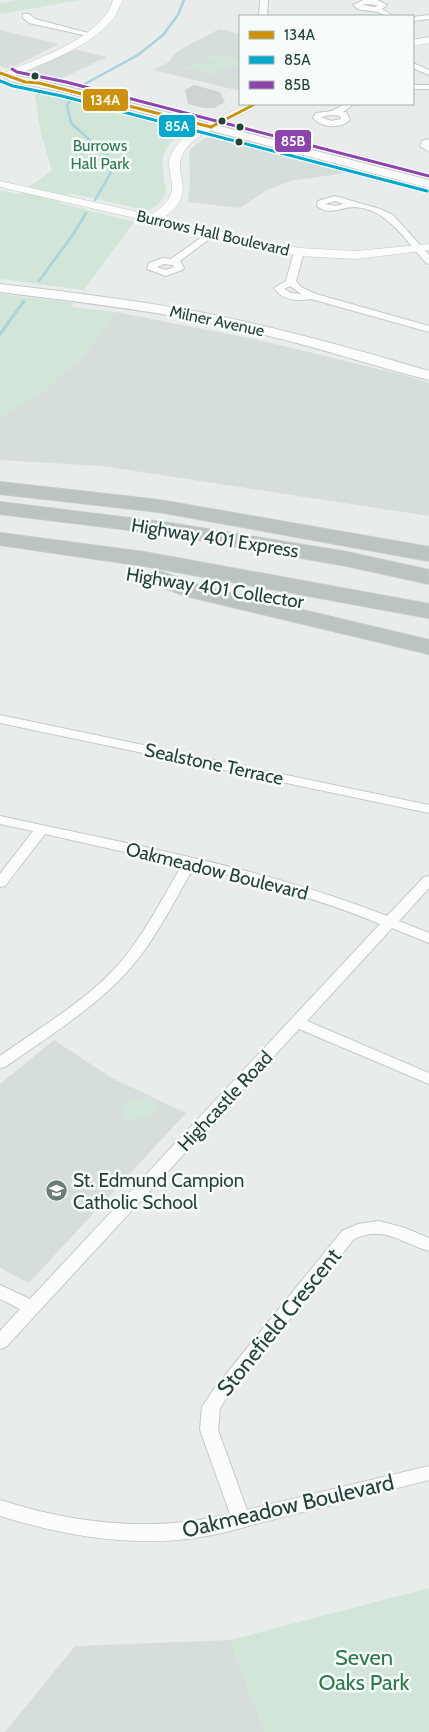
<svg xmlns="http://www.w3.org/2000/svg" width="429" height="1732" font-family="Cabin,sans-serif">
<rect width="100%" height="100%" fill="#e8edeb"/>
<!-- built -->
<g fill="#d6dedb">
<path d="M219 29 240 34V91L153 70 169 62 176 52Z"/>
<path d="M0 30 59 44 9 69 0 66Z"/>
<path d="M74 49 107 57 54 82 22 73Z"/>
<path d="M207 137 343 171 345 173 291 181 267 190 240 208 188 202 190 181 189 151 196 144Z"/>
<path d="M116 312 263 341 407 376 429 383V516L102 466 0 460V416L39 394 83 357Z"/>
<path d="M54 1040 112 1078 186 1113 29 1283 0 1268V1084Z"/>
<path d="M230 1640 265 1732H5L75 1646Z"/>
</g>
<!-- green -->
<g fill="#d1e6d8">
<path d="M18 0H81L0 14V3Z"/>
<path d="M212 54 240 59V67L223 68 210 75 204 73 207 71 197 69 192 71 184 69 198 62 209 65 215 62 204 58Z"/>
<path d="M34 91 142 119 182 132C179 138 172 140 168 146 158 157 165 180 166 194 161 202 154 210 145 210L69 193 59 203 134 222 84 290 0 279V190L18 194 52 171 41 133Z"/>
<path d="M0 294 73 303 72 307 116 312 83 357 39 394 0 416Z"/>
<path d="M129 1098H133L142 1101 145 1100 156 1105 157 1110 149 1118H131L129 1120 122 1116 124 1114 123 1106Z"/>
<path d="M429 1588V1732H265L230 1640Z"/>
</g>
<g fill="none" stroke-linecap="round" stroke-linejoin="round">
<!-- stream-far1 -->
<g stroke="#a9d4db" stroke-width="2.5">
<path d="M95 200 110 174 114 162 71 123 67 105 81 86 138 55 163 35 178 15 184 0"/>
<path d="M39 281 74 233 86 213"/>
</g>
<!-- stream -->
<path stroke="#a9d4db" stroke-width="3" d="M0 334 24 301"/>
</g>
<!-- building -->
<path fill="#cfd4d2" d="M194 85 220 92 225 102 214 108H204L188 104 185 90Z"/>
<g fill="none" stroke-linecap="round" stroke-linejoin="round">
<defs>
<g id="minor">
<path d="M260 0H268L267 16H259Z"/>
<path d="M363 0H377L387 5 382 9 393 16C385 16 383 14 377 12 368 9 361 13 353 5ZM367 4 378 5 375 7 362 5Z"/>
<path d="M23 14H29L35 19 92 34 88 36 29 23 23 18Z"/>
<path d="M429 15V19L413 21V17Z"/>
<path d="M413 63 429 70V75L413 68Z"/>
<rect x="413" y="85" width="16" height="4"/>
<path d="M345 104H354L343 112H346L350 120C340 129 323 128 313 118L316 113 332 111ZM330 115 340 116 341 119 331 121 321 117Z"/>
<path d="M429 139V152L420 146 422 141Z"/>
<path d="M335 196 380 209 393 215 429 255V264L426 263C406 241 387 208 354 207 341 207 329 216 317 206L318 201ZM335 201 344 204 335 206 325 204Z"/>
<path d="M213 229 218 232 216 234 180 261 184 268 182 270 166 276 147 269 149 263 163 258 171 259ZM164 264 173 265 174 267 166 270 157 267Z"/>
<path d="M299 249 304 252 296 281 301 287 316 294 429 326V332L311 299C297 301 283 301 274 288L286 281 294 252ZM290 286 301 294 291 293 284 289Z"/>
<path d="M0 715 429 805V813L0 723Z"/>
<path d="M0 816C130 845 263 867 387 916L424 877 429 876V888L399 921 429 933V943L392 928 307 1021 429 1073V1084L299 1029 6 1347 0 1349V1331L20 1309 0 1299V1285L30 1299 380 924C320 899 258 882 194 867 173 903 154 943 126 973 91 1011 47 1037 5 1067L0 1068V1056C40 1027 85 1002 118 965 144 935 162 899 182 865L45 834 5 886 0 887V874L33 831 0 824Z"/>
<path d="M379 1221 405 1228 429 1238V1251C401 1243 384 1225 354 1239L226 1399 220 1408 218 1430 247 1510 429 1466V1480C378 1493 326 1506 275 1519 250 1525 226 1533 201 1537 134 1548 65 1536 0 1516V1500C75 1524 152 1533 230 1514L200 1430 202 1407 214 1389 342 1231 358 1224Z"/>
</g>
<g id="tertiary">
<path d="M113 0H123C119 7 117 15 112 20 88 49 44 62 12 77H4V73C36 59 82 44 104 17 108 13 111 6 113 0Z"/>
<path d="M429 37V43L413 46V40Z"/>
<path d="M248 104H260C255 109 247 112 240 115 223 124 197 134 185 150 168 173 202 191 163 218L299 248 356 251 429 244V250L356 259 299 256 0 187V181L151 215C193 188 156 174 175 148 191 126 224 116 248 104Z"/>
</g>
<g id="secondary">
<path d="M8 72 18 76 68 87 429 180V188L63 92 10 81 2 75Z"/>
<path d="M0 284C68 292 136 300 204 313 280 328 355 349 429 371V380C373 366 318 347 261 334 175 313 88 303 0 292Z"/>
</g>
<g id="motorway">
<path d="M0 482 159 500 429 547V561L159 512 0 494Z"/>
<path d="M0 502 170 523 347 552 429 570V584L347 566 170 535 0 514Z"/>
<path d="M0 533 144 552 429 604V618L144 566 0 545Z"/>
<path d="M159 571 201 586 429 640V654L186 596 151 583 148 578 151 573Z"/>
</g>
</defs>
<!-- minor casing -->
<use href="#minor" stroke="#c5cac8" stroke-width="2"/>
<!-- tertiary casing -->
<use href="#tertiary" stroke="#c5cac8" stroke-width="1"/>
<!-- secondary casing -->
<use href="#secondary" stroke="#c3cbc8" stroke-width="2"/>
<!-- motorway casing -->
<use href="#motorway" stroke="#c3ccc9" stroke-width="2"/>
<!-- minor -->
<use href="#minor" fill="#fcfcfc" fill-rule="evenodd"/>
<!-- tertiary -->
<use href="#tertiary" fill="#fcfcfc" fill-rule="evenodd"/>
<!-- secondary -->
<use href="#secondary" fill="#fcfcfc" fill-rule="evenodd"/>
<!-- motorway -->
<use href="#motorway" fill="#bcc4c2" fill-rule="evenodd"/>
<defs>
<g id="bus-1">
<path d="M0 73 25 82 39 83 211 127"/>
<path d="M211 127 255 104"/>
</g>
<path id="bus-2" d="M0 81 13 86 62 96 427 191"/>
<path id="bus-3" d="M12 69 17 72 66 82 429 176"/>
</defs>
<!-- bus-1 casing -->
<use href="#bus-1" stroke="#f7fbf9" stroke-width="5.5"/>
<!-- bus-2 casing -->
<use href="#bus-2" stroke="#f7fbf9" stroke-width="5.5"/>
<!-- bus-3 casing -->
<use href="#bus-3" stroke="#f7fbf9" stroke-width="5.5"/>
<!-- bus-1 -->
<use href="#bus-1" stroke="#cd920c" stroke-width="3"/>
<!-- bus-2 -->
<use href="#bus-2" stroke="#00a9ce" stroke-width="3"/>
<!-- bus-3 -->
<use href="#bus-3" stroke="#8e44ad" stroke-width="3"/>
</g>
<!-- icons -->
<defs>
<symbol id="school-disc" viewBox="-11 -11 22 22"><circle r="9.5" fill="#697e78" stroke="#f7fbf9"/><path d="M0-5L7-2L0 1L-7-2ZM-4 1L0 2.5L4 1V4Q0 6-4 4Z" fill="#fff"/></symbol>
</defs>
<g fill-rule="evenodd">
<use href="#school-disc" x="44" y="1178" width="25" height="25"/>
</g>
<!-- markers -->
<g fill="#24423a" stroke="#f7fbf9" stroke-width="2">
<circle cx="35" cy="76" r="4.5"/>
<circle cx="222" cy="121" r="4.5"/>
<circle cx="240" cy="127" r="4.5"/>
<circle cx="239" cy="142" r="4.5"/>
</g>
<g text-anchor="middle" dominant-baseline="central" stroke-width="5" stroke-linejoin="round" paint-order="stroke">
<!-- far-park labels -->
<g font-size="16" fill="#2d7a4b" stroke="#f7fbf9">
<text x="100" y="145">Burrows<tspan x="100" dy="18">Hall Park</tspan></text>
</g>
<!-- far-street labels -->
<g font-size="16" fill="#24423a" stroke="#f7fbf9">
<text transform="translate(213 233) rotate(13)">Burrows Hall Boulevard</text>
<text transform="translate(217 321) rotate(12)">Milner Avenue</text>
</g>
<!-- street labels -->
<g font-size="19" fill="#24423a" stroke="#f7fbf9">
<text transform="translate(215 538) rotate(9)">Highway 401 Express</text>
<text transform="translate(215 588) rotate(9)">Highway 401 Collector</text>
<text transform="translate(214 764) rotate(12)">Sealstone Terrace</text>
<text transform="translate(217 871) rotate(14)">Oakmeadow Boulevard</text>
<text transform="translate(225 1101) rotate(-47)">Highcastle Road</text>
</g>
<!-- poi labels -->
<g font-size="19" fill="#24423a" stroke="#f7fbf9" text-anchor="start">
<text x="73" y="1180">St. Edmund Campion<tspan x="73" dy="22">Catholic School</tspan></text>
</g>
<!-- near-street labels -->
<g font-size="22" fill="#24423a" stroke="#f7fbf9">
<text transform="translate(279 1322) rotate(-51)">Stonefield Crescent</text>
<text transform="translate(288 1506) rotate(-13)">Oakmeadow Boulevard</text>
</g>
<!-- near-park labels -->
<g font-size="22" fill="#2d7a4b" stroke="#f7fbf9">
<text x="364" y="1657">Seven<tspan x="364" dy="25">Oaks Park</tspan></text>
</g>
</g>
<g stroke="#f7fbf9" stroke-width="2">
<rect x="82" y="88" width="47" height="24" rx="5" fill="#cd920c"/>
<rect x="158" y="114" width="38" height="24" rx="5" fill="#00a9ce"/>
<rect x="274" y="129" width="38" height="24" rx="5" fill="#8e44ad"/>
</g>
<g font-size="14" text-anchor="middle" font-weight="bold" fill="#fff">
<text x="105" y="105">134A</text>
<text x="177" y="131">85A</text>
<text x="293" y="146">85B</text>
</g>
<!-- legend -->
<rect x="239" y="15" width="175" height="90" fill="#f7fbf9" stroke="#a3b1ad"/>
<rect x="249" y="31" width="25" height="8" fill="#cd920c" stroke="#a3b1ad"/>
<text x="284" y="40" font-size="15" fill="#24423a">134A</text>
<rect x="249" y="56" width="25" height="8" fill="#00a9ce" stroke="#a3b1ad"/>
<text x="284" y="65" font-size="15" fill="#24423a">85A</text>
<rect x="249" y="81" width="25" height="8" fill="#8e44ad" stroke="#a3b1ad"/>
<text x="284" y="90" font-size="15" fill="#24423a">85B</text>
</svg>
